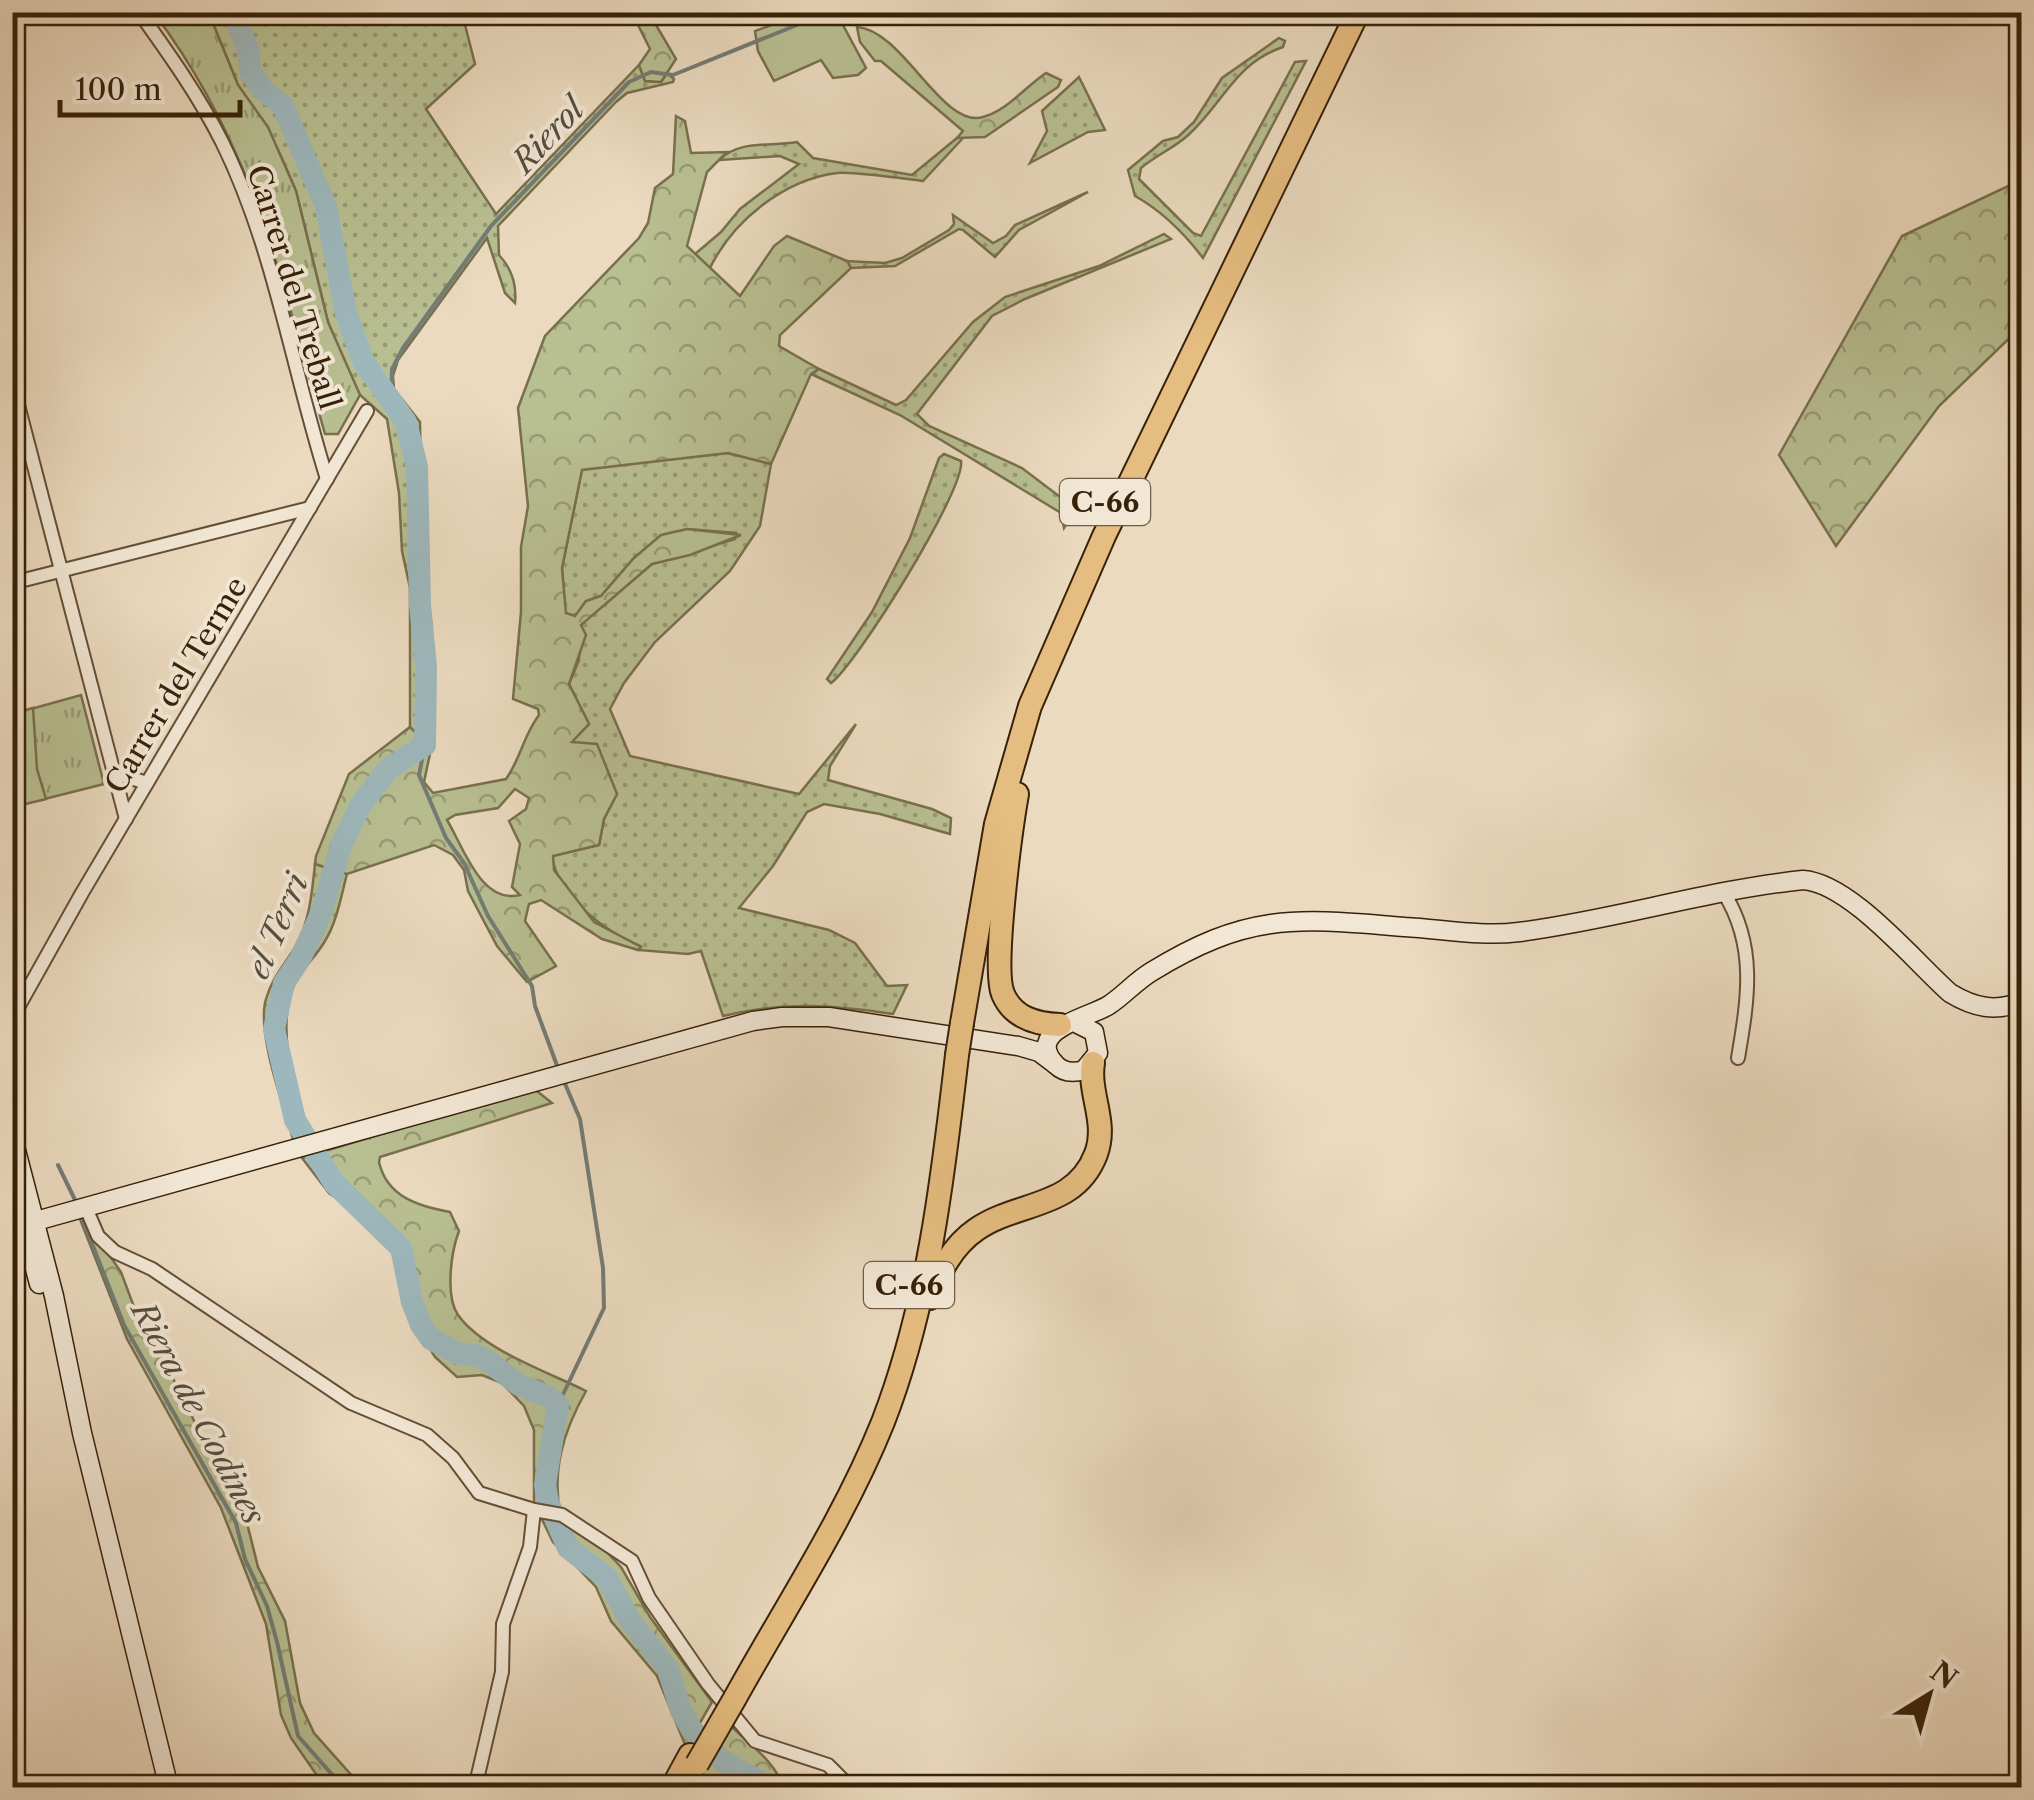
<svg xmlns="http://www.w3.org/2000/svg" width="2034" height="1800" font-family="'Libre Caslon Text',serif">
<defs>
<pattern id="grass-dots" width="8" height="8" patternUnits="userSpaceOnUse" patternTransform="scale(2.5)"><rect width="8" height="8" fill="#b8bf91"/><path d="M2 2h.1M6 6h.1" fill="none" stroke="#969b75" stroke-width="1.8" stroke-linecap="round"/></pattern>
<pattern id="forest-crowns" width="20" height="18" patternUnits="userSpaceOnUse" patternTransform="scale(2.5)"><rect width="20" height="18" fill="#b8bf91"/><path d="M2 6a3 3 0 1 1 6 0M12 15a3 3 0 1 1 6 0" fill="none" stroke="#969b75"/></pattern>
<pattern id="park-tufts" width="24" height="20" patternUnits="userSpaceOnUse" patternTransform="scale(2.5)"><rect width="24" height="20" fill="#b8bf91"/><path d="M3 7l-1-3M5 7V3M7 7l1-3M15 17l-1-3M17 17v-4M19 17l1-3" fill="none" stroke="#969b75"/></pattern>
</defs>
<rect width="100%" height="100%" fill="#ebdabf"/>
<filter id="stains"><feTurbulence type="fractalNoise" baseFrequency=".002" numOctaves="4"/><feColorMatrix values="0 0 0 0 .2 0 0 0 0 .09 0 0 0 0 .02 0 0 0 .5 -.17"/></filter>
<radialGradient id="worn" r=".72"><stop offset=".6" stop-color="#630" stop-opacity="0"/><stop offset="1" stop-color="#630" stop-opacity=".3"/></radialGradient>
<!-- grass -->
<g fill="url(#grass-dots)" stroke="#78704d" stroke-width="2.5">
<path d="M204 13H462L475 64 426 109 496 214 639 65 645 81 661 82 667 73 674 79 673 82 627 93 616 102 498 226 499 255C512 269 517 284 515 303L505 293 487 238 398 360 393 376 394 389 420 422 422 553 432 628 429 650 434 724 431 749 410 727V588L402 551 399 493 387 419 360 395 346 367 328 322 296 191 280 154 238 85 214 26Z"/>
<path d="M1279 38 1285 41 1283 47C1233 64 1223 105 1186 137 1172 149 1155 156 1141 168L1139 179 1193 233 1201 236 1295 62 1306 61 1203 258C1184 233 1162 211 1135 196L1128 170 1163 141 1178 137 1194 122 1222 78Z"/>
<path d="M1079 77 1105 130 1088 132 1030 163 1047 131 1042 111Z"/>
<path d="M964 137 923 181C906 179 852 171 837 173 783 180 733 221 710 268L695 254 721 232 740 209 799 164 780 156 719 160C741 139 770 147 797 142L813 158 912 175 957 138Z"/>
<path d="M1088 192 1019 230 995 257 963 230 959 229 895 266 851 268 847 261 885 263 902 258 949 230 954 224 953 215 993 243 1006 236 1015 225Z"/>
<path d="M1164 234 1171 239 1025 299 992 316 917 414 929 426 1022 468 1076 509 1064 528 1061 513 900 415 811 374 819 369 896 405 906 400 973 322 1005 297 1099 266Z"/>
<path d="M728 453 771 464 760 526 730 571 655 642 624 683 610 709 630 756 799 794 856 724 830 766 828 780 932 809 951 818 950 834 880 814 824 804 807 812 773 866 739 908 829 930 855 943 887 986 907 985 893 1014C833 1005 783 1001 723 1016L701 951 688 954 638 950 640 946C604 931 558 897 552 856L599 845 604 819 617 794 571 742 589 724 569 684 579 660 581 624 652 564 735 539 736 533 687 529 634 558 601 596 586 601 575 617 565 613 562 568 582 469Z"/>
<path d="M944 454 961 461C966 489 856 665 831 683L827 679 872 612 910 538 939 458Z"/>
<path d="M315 864 347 874C341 896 337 922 325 941 314 960 298 971 291 993 277 1042 298 1091 310 1138L294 1142C284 1108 256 1032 266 999 272 978 285 964 296 946 310 920 312 892 315 864Z"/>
</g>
<!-- forest -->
<g fill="url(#forest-crowns)" stroke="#78704d" stroke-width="2.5" fill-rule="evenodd">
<path d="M632 13H649L676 59 661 82 645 81 639 65 650 49Z"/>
<path d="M857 27C903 30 942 129 983 117 1008 110 1025 87 1046 73L1061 80 1058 87 985 137 957 138 963 131 881 61H875L860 42Z"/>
<path d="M676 116 685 121 691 153 727 152 707 172 687 246 740 296 774 246 787 236 847 261 851 268 780 335 779 346 819 369 811 374 771 464 728 453 582 470 562 568 566 613 575 616 586 601 601 596 634 558 661 535 687 529 741 535 690 555 652 564 581 625 586 635 569 684 589 724 572 742 597 744 617 794 604 819 599 845 553 856 554 870 594 922 641 947 638 950 602 939 541 900 529 904 525 921 556 966 527 982 497 946 468 891 464 870 453 855 434 845 347 874 315 864 316 856 349 774 410 727 431 749 424 782 433 793 506 779C521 758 523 736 539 715L538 709 513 699 521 612V547L528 506 518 408 545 336 639 238 648 223 655 188 673 174ZM515 789 529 798 526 809 509 821 520 844 512 887 520 895C481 905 463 846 447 820L455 815 498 808Z"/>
<path d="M2021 180V327L1939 406 1836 546 1779 455 1902 236Z"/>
<path d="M533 1088 552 1103 380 1157 379 1162C387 1197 418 1206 450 1212L459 1231C451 1252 445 1296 458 1315 483 1350 548 1372 586 1391 563 1432 551 1471 561 1519L604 1549 621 1567 650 1617 712 1702 686 1747 657 1676 611 1621 596 1587 553 1542 534 1503V1430L524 1406 502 1383 482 1375 457 1377 435 1357 403 1304 400 1258 395 1251 373 1224 329 1193 302 1158Z"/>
<path d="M87 1217 94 1233 121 1272 134 1307 154 1340 203 1439 233 1486 244 1511 258 1567 285 1621 300 1703 314 1733 362 1787H325L291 1738 281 1715 266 1624 221 1508 127 1339 80 1219Z"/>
<path d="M730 1725C748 1743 769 1757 780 1779L818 1787H710L700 1778Z"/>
</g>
<!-- park -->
<g fill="url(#park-tufts)" stroke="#78704d" stroke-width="2.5">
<path d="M154 13H204L214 26 238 85 268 127 296 191 328 322 360 395 338 434H325C281 279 254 146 154 13Z"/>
<path d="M81 695 104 784 13 807V714Z"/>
</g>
<!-- garden -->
<g fill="#b8bf91" stroke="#78704d" stroke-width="2.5">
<path d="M808 12 837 14 866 68 858 75 833 78 821 60 774 81 758 51 755 31Z"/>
<path d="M33 708 37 769 46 799 13 807V714Z"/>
</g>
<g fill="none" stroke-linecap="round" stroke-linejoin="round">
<!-- stream -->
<g stroke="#747c75" stroke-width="4">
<path d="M391 399 392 369 403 348 491 226 629 82 651 72 673 75 829 12"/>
<path d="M425 745 419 775 446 838 464 863 488 916 532 986 535 1006 559 1071"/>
<path d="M58 1165 77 1204"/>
<path d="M80 1213 124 1325 236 1523 245 1559 267 1606 277 1642 298 1736 344 1788"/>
<path d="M558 1405 604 1308 603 1268 580 1119 563 1079"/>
</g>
<!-- river -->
<path stroke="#9db8bd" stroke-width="22" d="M233 12 249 52 250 71 263 90 283 106 326 207 346 313 363 361 406 422 417 467 420 605 426 667 425 745 388 769 360 806 341 846 321 914 300 959 284 983 274 1029 295 1120 334 1183 401 1248 412 1302 421 1325 431 1339 457 1353 478 1356 488 1361 519 1385 549 1397 558 1405 545 1485 548 1502 568 1548 607 1578 630 1621 668 1669 681 1711 692 1730 723 1761 771 1788"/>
<defs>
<g id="street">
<path d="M139 12C169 54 199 96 222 142 274 247 292 368 327 479"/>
<path d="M12 382 126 819"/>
<path d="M12 583 310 508"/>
<path d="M114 773 147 783"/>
<path d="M1724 893C1757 946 1748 999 1738 1058"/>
<path d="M12 1018 82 893 367 411"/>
<path d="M86 1208 98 1236 115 1252 152 1269 351 1403 427 1435 453 1458 479 1493 534 1510 562 1515 632 1561 649 1598 708 1684 755 1741 828 1765 851 1788"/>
<path d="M475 1788 502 1672 503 1624 530 1547 534 1510"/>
</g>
<g id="secondary">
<path d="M1074 1022 1094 1032 1098 1053 1084 1070C1074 1073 1064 1073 1056 1065 1022 1030 1091 1017 1109 1005 1124 995 1135 982 1151 972 1249 912 1295 918 1405 927 1442 929 1482 937 1519 932 1614 920 1707 890 1803 880 1850 883 1914 961 1950 993 1973 1007 1996 1013 2022 1001"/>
<path d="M12 1135 54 1296 82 1433 169 1788"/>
<path d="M12 1181 39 1284"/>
<path d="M36 1221 753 1021 782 1017H829L1018 1046 1039 1052 1055 1064"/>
</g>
<g id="highway">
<path d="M1017 794C1011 828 992 968 1003 994 1013 1018 1036 1024 1060 1025"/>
<path d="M962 1023 996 824 1030 706 1104 536 1358 12"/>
<path d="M930 1298C940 1271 952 1246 977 1229 1018 1201 1075 1209 1096 1154 1108 1122 1088 1094 1093 1063"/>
<path d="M735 1698C786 1606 844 1519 883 1422 928 1306 943 1178 957 1055"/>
<path d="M672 1788 690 1755"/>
</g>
</defs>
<!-- street casing -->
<use href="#street" stroke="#644f36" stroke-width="16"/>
<!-- secondary casing -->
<use href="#secondary" stroke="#372109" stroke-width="21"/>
<!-- highway casing -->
<use href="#highway" stroke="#372109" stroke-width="26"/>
<!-- street -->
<use href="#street" stroke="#f2e7d5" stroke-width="12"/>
<!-- secondary -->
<use href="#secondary" stroke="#f2e7d5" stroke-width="18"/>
<!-- highway -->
<use href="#highway" stroke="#e6bd80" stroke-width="22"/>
<defs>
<g id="highway-bridge">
<path d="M957 1055 962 1023"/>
<path d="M697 1764 735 1698"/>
</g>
</defs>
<!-- highway-bridge casing -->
<use href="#highway-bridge" stroke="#372109" stroke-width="26" stroke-linecap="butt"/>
<!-- highway-bridge -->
<use href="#highway-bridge" stroke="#e6bd80" stroke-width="22"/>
</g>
<g text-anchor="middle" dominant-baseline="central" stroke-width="8" stroke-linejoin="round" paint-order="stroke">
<!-- shield labels -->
<g fill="#f2e7d5" stroke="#6f5c46" stroke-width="2.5">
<rect x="1060" y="479" width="90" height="46" rx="8"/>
<rect x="864" y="1262" width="90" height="46" rx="8"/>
</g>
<g font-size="28" font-weight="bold" fill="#372109">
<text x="1105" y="502">C-66</text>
<text x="909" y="1285">C-66</text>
</g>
<!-- street labels -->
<g font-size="30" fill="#372109" stroke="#f2e7d5">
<text transform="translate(294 287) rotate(73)">Carrer del Treball</text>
<text transform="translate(176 685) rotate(-59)">Carrer del Terme</text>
</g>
<!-- water labels -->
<g font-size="32" font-style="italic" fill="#564e3f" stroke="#f2e7d5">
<text transform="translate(548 135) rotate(-47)">Rierol</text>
<text transform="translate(277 926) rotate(-67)">el Terri</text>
<text transform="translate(199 1413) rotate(62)">Riera de Codines</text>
</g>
</g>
<!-- margin -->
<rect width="2034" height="1800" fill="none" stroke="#ebdabf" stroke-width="50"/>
<rect x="15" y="15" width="2004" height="1770" fill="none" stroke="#372109" stroke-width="5"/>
<rect x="25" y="25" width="1984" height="1750" fill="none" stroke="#372109" stroke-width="2.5"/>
<!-- north arrow -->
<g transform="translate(1929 1695) rotate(37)" stroke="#f2e7d5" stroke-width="8" paint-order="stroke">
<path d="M0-8L18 38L0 25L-18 38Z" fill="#372109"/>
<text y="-15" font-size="28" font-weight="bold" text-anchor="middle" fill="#372109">N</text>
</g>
<!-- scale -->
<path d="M60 100v15h180v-15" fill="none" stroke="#372109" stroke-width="5"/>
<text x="75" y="100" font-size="30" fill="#372109" stroke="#f2e7d5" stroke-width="8" paint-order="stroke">100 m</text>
<rect width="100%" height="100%" filter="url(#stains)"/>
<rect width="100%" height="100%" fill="url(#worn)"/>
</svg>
